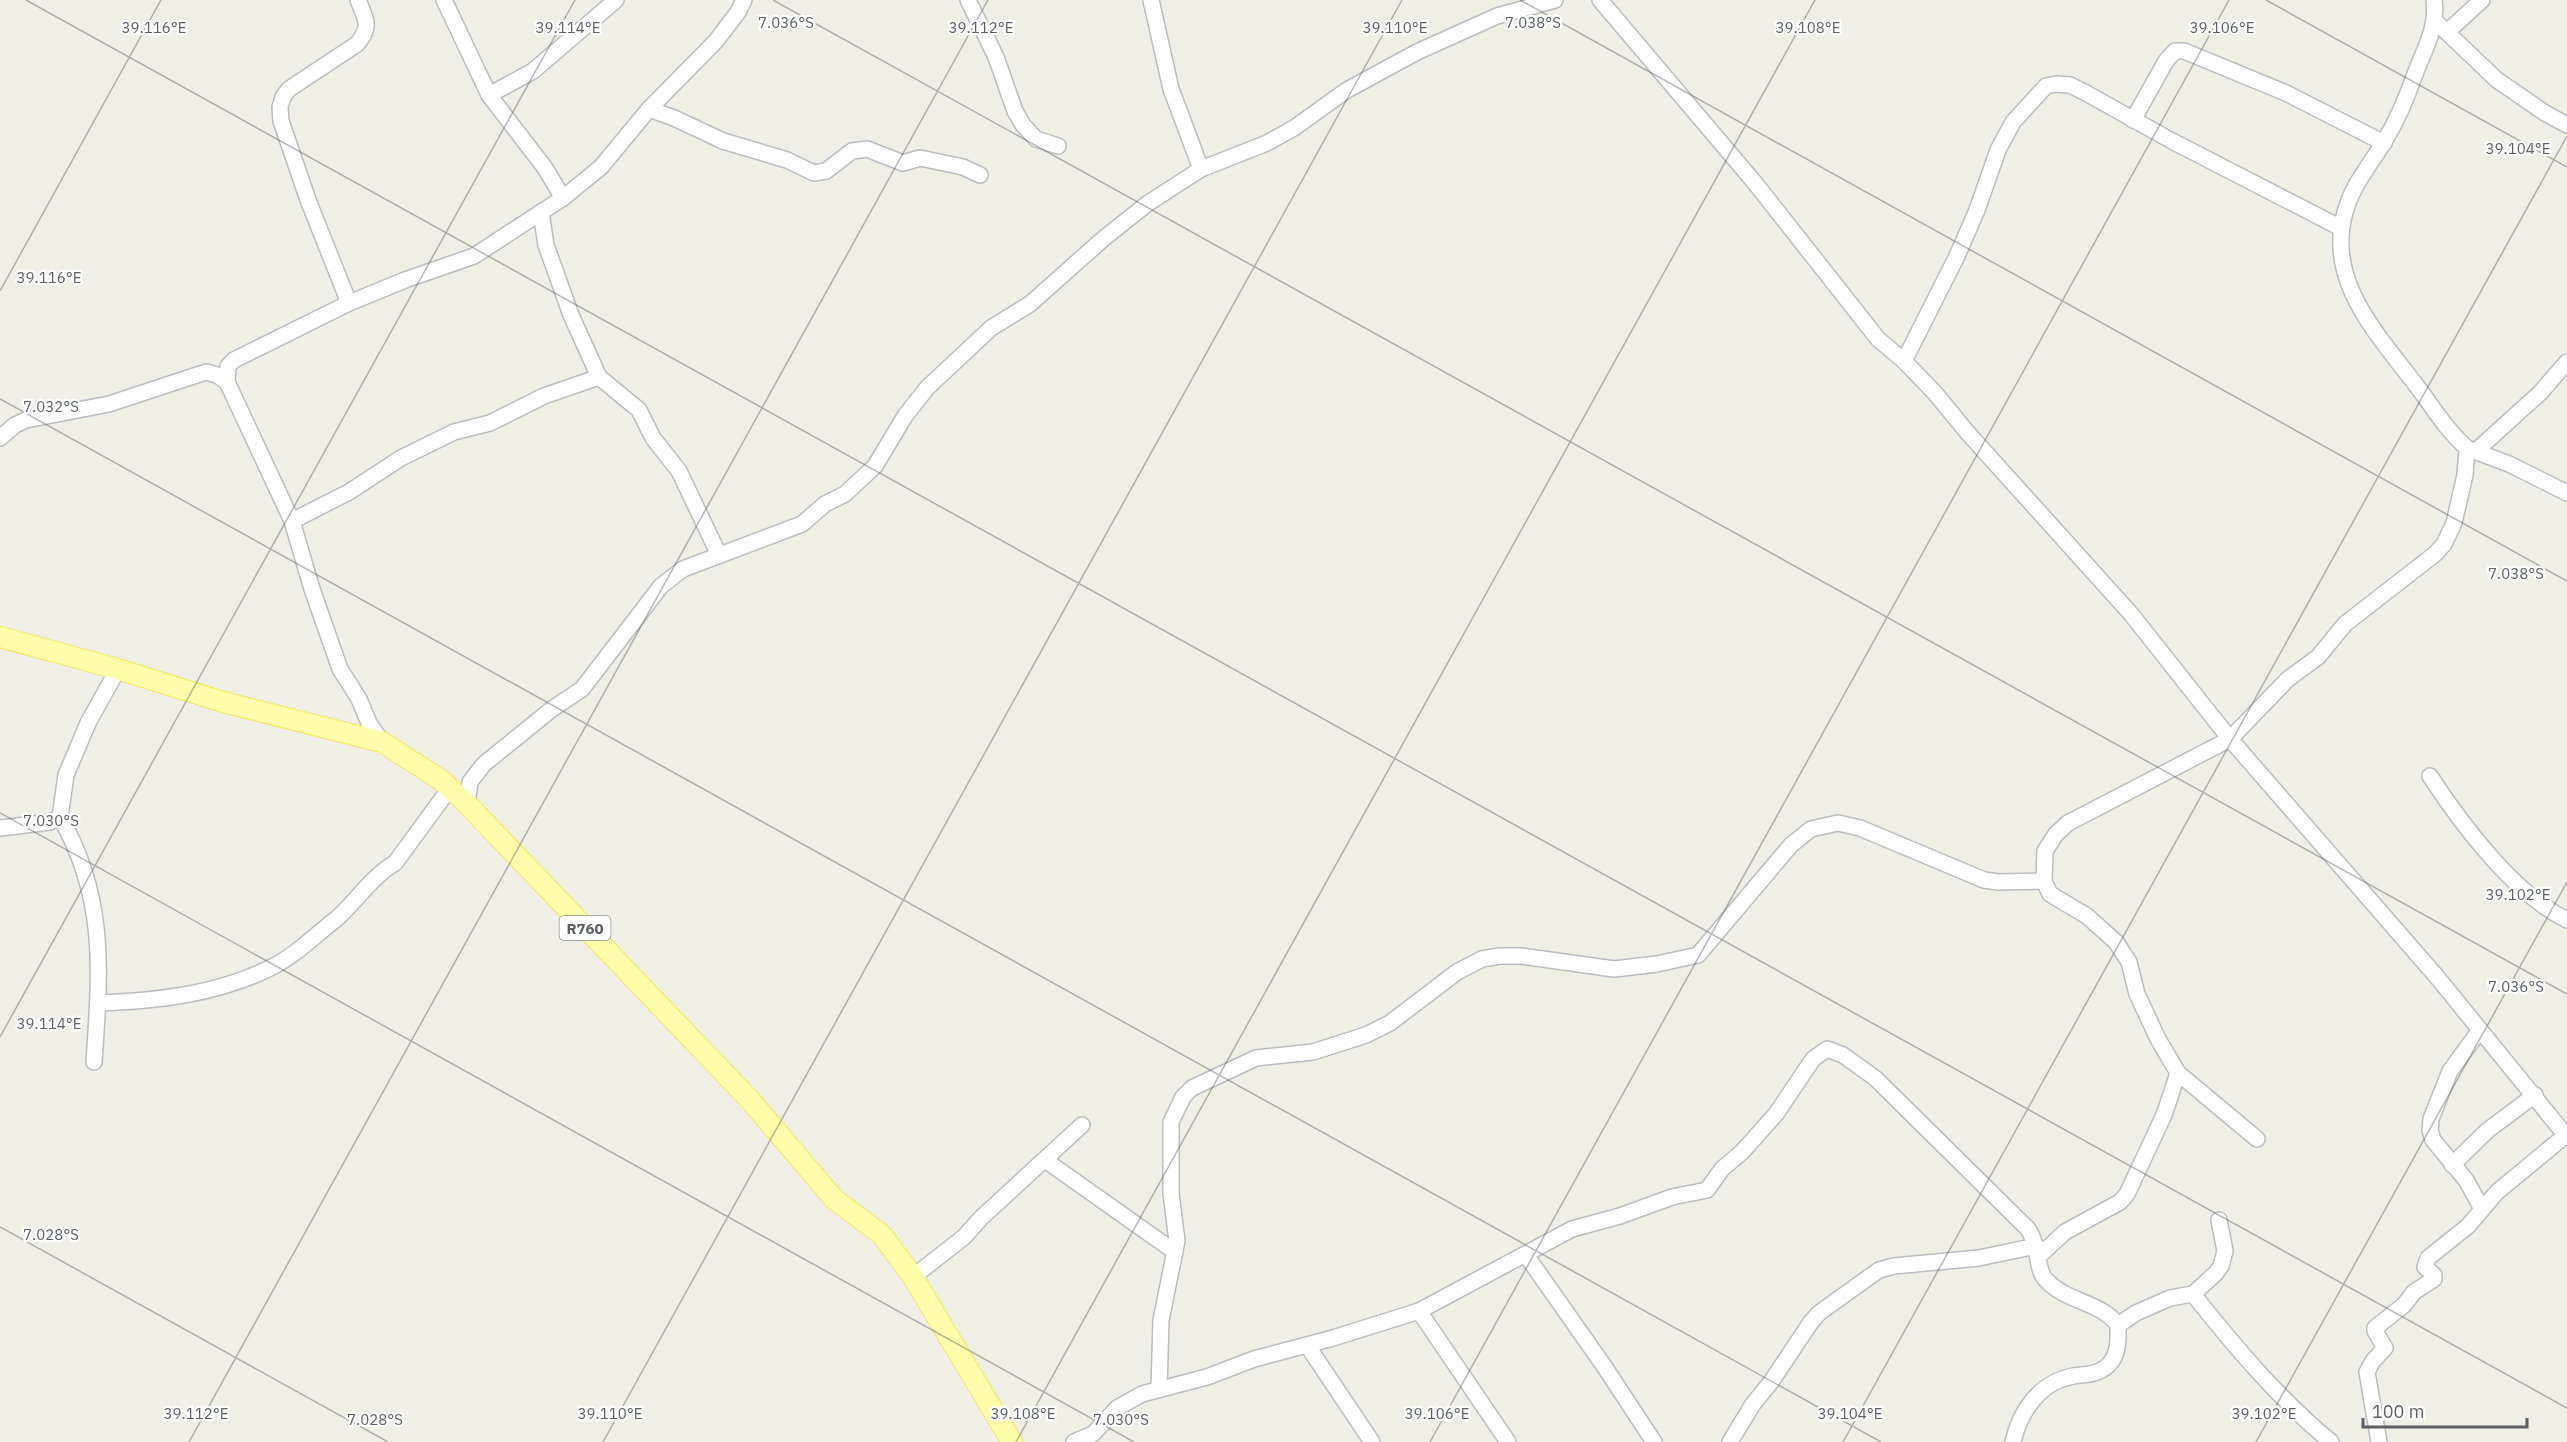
<svg xmlns="http://www.w3.org/2000/svg" width="2567" height="1442" font-family="'IBM Plex Sans',sans-serif">
<rect width="100%" height="100%" fill="#f0efe5"/>
<g fill="none" stroke-linecap="round" stroke-linejoin="round">
<defs>
<g id="minor">
<path d="M444 0 489 95 545 168 563 198"/>
<path d="M968 0 996 57 1015 111 1023 125 1036 139 1058 146"/>
<path d="M1151 0 1171 89 1201 169"/>
<path d="M1600 0 1755 183 1878 339 1904 361 1935 393 1967 432 2131 614 2230 739 2437 977 2567 1137"/>
<path d="M2435 21 2497 80 2545 113 2567 125"/>
<path d="M2447 32 2482 0"/>
<path d="M489 95 533 71 616 0"/>
<path d="M649 109 674 118 723 141 787 160 814 173 826 171 852 151 867 149 903 163 920 158 963 167 980 175"/>
<path d="M2133 120 2166 61 2175 51H2184L2286 93 2384 143"/>
<path d="M541 212 546 245 571 315 599 377 639 410 653 438 679 471 719 555"/>
<path d="M349 303 308 200 281 121 280 107 283 97 289 89 357 44C372 26 366 20 358 0"/>
<path d="M1904 361 1957 256 1977 210 1998 150 2013 122 2046 86 2056 84 2070 85 2086 93 2172 141 2341 228"/>
<path d="M0 438 15 425 26 420 109 404 206 372 217 375 227 382"/>
<path d="M2469 449 2509 464 2567 493"/>
<path d="M2477 450 2540 393 2567 362"/>
<path d="M292 521 349 492 401 458 454 432 490 423 544 396 599 377"/>
<path d="M382 742 369 723 359 699 340 669 312 589 292 521 227 382 228 366 234 360 349 303 405 280 474 256 563 198 601 167 649 109 716 41 738 12 744 0"/>
<path d="M2430 776C2462 825 2514 894 2567 920"/>
<path d="M467 804 470 782 484 764 552 709 582 689 661 586 683 569 802 524 825 504 845 494 875 466 905 416 927 388 991 328 1030 304 1103 239 1147 204 1201 169 1267 143 1294 128 1347 90 1417 52 1497 16 1555 0"/>
<path d="M60 817C107 898 100 973 94 1062"/>
<path d="M0 828 50 822 60 817 66 775 88 723 118 669"/>
<path d="M98 1003C157 1001 219 994 272 967 296 955 314 936 335 920 355 903 371 877 395 863L450 788"/>
<path d="M2480 1030 2450 1071 2431 1119 2430 1130 2433 1140 2466 1180 2482 1209"/>
<path d="M2257 1139 2178 1073 2158 1039 2137 994 2129 962 2116 942 2087 916 2050 894 2044 881 2045 851 2056 834 2068 823 2230 739 2288 679 2318 657 2345 624 2435 554 2444 544 2454 523 2465 475 2467 448C2446 430 2433 407 2416 385 2375 331 2321 276 2348 203 2356 180 2373 161 2385 140 2398 119 2407 97 2415 74 2424 50 2438 27 2434 0"/>
<path d="M1045 1160 1175 1252"/>
<path d="M2452 1165 2488 1130 2535 1095"/>
<path d="M1526 1255 1604 1366 1654 1442"/>
<path d="M2039 1256 2065 1232 2120 1202 2127 1194 2164 1115 2178 1073"/>
<path d="M913 1277 964 1237 981 1218 1082 1125"/>
<path d="M2193 1294C2235 1347 2279 1399 2331 1442"/>
<path d="M1419 1311 1508 1442"/>
<path d="M1307 1345 1372 1442"/>
<path d="M1159 1389 1161 1320 1177 1241 1171 1193V1122L1183 1097 1192 1088 1256 1058 1313 1052 1366 1035 1390 1023 1457 972 1482 959 1500 956H1521L1614 969 1657 964 1698 955 1791 845 1811 829 1838 823 1860 828 1984 880 1998 882 2044 881"/>
<path d="M1074 1442 1093 1434 1117 1408 1142 1394 1207 1377 1254 1359 1333 1338 1419 1311 1572 1229 1620 1216 1672 1197 1707 1190 1722 1169 1742 1152 1776 1114 1813 1059 1827 1049 1843 1055 1875 1078 2028 1229C2040 1246 2035 1270 2047 1281 2067 1302 2101 1302 2118 1325"/>
<path d="M1730 1442 1753 1404 1771 1382 1811 1322 1819 1313 1879 1270 1894 1266 1979 1258 2036 1246"/>
<path d="M2013 1442C2020 1411 2040 1382 2073 1376 2087 1374 2101 1375 2111 1362 2119 1352 2118 1337 2118 1325L2136 1313 2170 1298 2193 1294 2216 1273 2221 1266 2225 1251 2219 1220"/>
<path d="M2379 1442 2367 1372 2373 1361 2385 1348 2375 1331V1328L2404 1305 2414 1292 2434 1279V1275L2425 1267 2428 1258 2468 1226 2497 1192 2566 1135"/>
</g>
<path id="major" d="M0 637 118 669 223 702 382 742 441 780 467 804 750 1100 834 1199 882 1235 913 1277 1012 1442"/>
</defs>
<!-- minor casing -->
<use href="#minor" stroke="#babcc1" stroke-width="18"/>
<!-- major casing -->
<use href="#major" stroke="#f7e457" stroke-width="22"/>
<!-- minor -->
<use href="#minor" stroke="#fff" stroke-width="15"/>
<!-- major -->
<use href="#major" stroke="#ffffab" stroke-width="20"/>
</g>
<!-- ticks -->
<path fill="none" stroke="#5d5f66" stroke-width="1.5" stroke-opacity="0.45" d="M26 0 2567 1408M773 0 2567 994M1520 0 2567 581M2266 0 2567 167M0 291 161 0M0 399 1881 1442M0 813 1134 1442M0 1037 575 0M0 1227 388 1442M189 1442 988 0M603 1442 1402 0M1016 1442 1815 0M1430 1442 2229 0M1843 1442 2567 136M2256 1442 2567 882"/>
<g text-anchor="middle" dominant-baseline="central" stroke-width="4.5" stroke-linejoin="round" paint-order="stroke">
<!-- shield labels -->
<rect fill="#fff" stroke="#8e8f94" stroke-width="1.5" x="559.5" y="916" width="51" height="24" rx="4.5"/>
<g font-size="15" font-weight="bold" fill="#5d5f66">
<text x="585" y="928">R760</text>
</g>
</g>
<g font-size="15" text-anchor="middle" fill="#5d5f66" stroke="#fff" stroke-width="4.5" stroke-linejoin="round" paint-order="stroke">
<text x="1533" y="28">7.038°S</text>
<text x="786" y="28">7.036°S</text>
<text x="154" y="33">39.116°E</text>
<text x="568" y="33">39.114°E</text>
<text x="981" y="33">39.112°E</text>
<text x="1395" y="33">39.110°E</text>
<text x="1808" y="33">39.108°E</text>
<text x="2222" y="33">39.106°E</text>
<text x="2518" y="154">39.104°E</text>
<text x="49" y="283">39.116°E</text>
<text x="51" y="412">7.032°S</text>
<text x="2516" y="579">7.038°S</text>
<text x="51" y="826">7.030°S</text>
<text x="2518" y="900">39.102°E</text>
<text x="2516" y="992">7.036°S</text>
<text x="49" y="1029">39.114°E</text>
<text x="51" y="1240">7.028°S</text>
<text x="196" y="1419">39.112°E</text>
<text x="610" y="1419">39.110°E</text>
<text x="1023" y="1419">39.108°E</text>
<text x="1437" y="1419">39.106°E</text>
<text x="1850" y="1419">39.104°E</text>
<text x="2264" y="1419">39.102°E</text>
<text x="375" y="1425">7.028°S</text>
<text x="1121" y="1425">7.030°S</text>
</g>
<!-- scale -->
<path d="M2363 1418v9h164v-9" fill="none" stroke="#5d5f66" stroke-width="3"/>
<text x="2372" y="1418" font-size="18" fill="#5d5f66" stroke="#ffffff" stroke-width="4.5" paint-order="stroke">100 m</text>
</svg>
